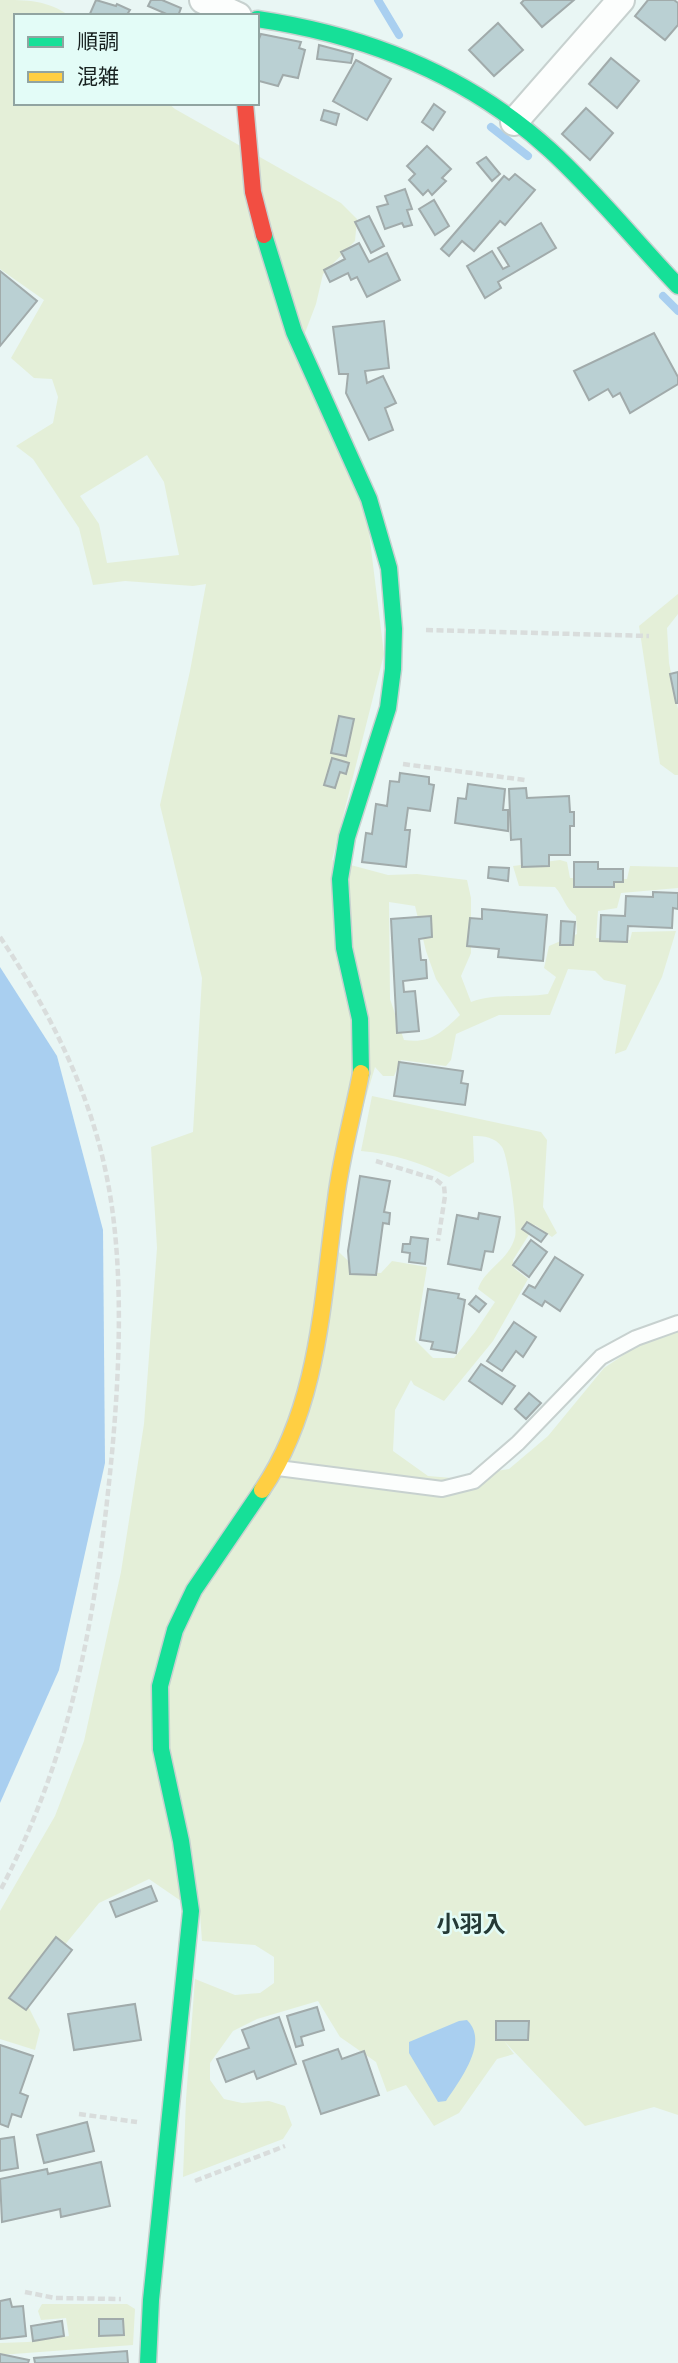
<svg xmlns="http://www.w3.org/2000/svg" width="678" height="2363" font-family="'IBM Plex Serif','Noto Sans JP',serif">
<rect width="100%" height="100%" fill="#e9f6f4"/>
<!-- green -->
<g fill="#e4efd8" fill-rule="evenodd">
<path d="M0 0C28 0 47 0 70 16H16V103H168L175 109 341 203 357 219 355 241 323 274 316 304 303 338 368 524 384 654 332 860 388 875 417 874 467 880 471 898V953L461 976 471 1002C497 993 520 998 548 994L556 977 544 968 549 946 577 934 576 916C565 908 564 897 555 887L519 886 513 866 560 860 567 862 570 878 627 879 630 866 678 867V888L621 893 617 908 598 911 596 938 630 940 632 932 676 931 662 977 626 1050 615 1054 626 985 604 980 595 971 568 969 550 1015H499L456 1034 451 1060 446 1066 401 1060 394 1076H383L375 1067 324 1238 360 1272 381 1273 392 1261 427 1267 415 1340 433 1358H454L475 1332 495 1302 478 1289C485 1268 508 1262 515 1237 518 1227 508 1155 502 1147 495 1137 484 1136 473 1136L474 1162 449 1177C420 1162 393 1154 361 1151L372 1096 541 1132 547 1140 543 1207 557 1233 552 1237 535 1225 513 1260 514 1268 528 1279 493 1341 444 1401 414 1385 411 1380 395 1410 393 1451 428 1476 452 1478 509 1469 548 1436 604 1368 643 1342 678 1331V2115L654 2107 585 2126 504 2041 514 2054 497 2059 459 2113 434 2126 406 2085 387 2092 376 2062 340 2037 318 2001 257 2019 233 2031 210 2063V2080L224 2099 242 2103 269 2101 285 2106 292 2125 283 2139 183 2177 186 2099 195 1979 235 1995 260 1993 274 1983V1957L255 1945 202 1941 200 1914 149 1879 99 1903 23 1996 40 2030 35 2050 0 2039V1911L55 1816 84 1741 121 1572 144 1424 157 1248 151 1147 193 1132 202 978 160 805 190 671 206 584 193 586 125 581 93 585 79 528 33 459 16 446 53 423 58 397 52 379 34 378 11 358 44 300 0 269ZM147 455 164 482 179 555 107 563 99 524 80 496ZM389 902 415 906 426 951 436 979 460 1015C442 1032 431 1044 404 1040L390 999Z"/>
<path d="M678 594V614L667 628 669 663 678 709V775H675L660 764 639 626Z"/>
<path d="M42 2304H127L135 2309 133 2345 0 2355V2343L28 2342 69 2336 66 2318 41 2320 38 2311Z"/>
</g>
<!-- water -->
<g fill="#a9cff0">
<path d="M0 967 57 1056 103 1230 105 1463 59 1670 0 1803Z"/>
<path d="M467 2020C490 2042 459 2081 446 2101L438 2102 409 2053V2042L459 2021Z"/>
</g>
<g fill="none" stroke-linecap="round" stroke-linejoin="round">
<!-- stream -->
<g stroke="#a9cff0" stroke-width="8">
<path d="M378 0 399 35"/>
<path d="M491 127 528 156"/>
<path d="M663 296 678 311"/>
</g>
</g>
<!-- building -->
<g fill="#bad0d3" stroke="#a1abab" stroke-width="2">
<path d="M96 0 116 6 117 4 130 10 128 13 133 16H89Z"/>
<path d="M151 0H162L181 8 178 16H171L148 6Z"/>
<path d="M524 0H574L542 27 521 3Z"/>
<path d="M648 0H674L678 3V25L665 40 635 16Z"/>
<path d="M498 23 523 50 494 76 469 50Z"/>
<path d="M261 34 301 42 299 48 305 50 298 78 283 75 278 86 259 81 257 44Z"/>
<path d="M319 45 353 54 351 63 317 59Z"/>
<path d="M611 58 639 81 617 108 589 84Z"/>
<path d="M356 60 391 79 367 120 333 101Z"/>
<path d="M434 104 445 112 433 130 422 122Z"/>
<path d="M586 108 613 133 590 160 562 134Z"/>
<path d="M324 110 339 114 336 125 321 120Z"/>
<path d="M427 146 451 169 442 178 446 181 432 195 428 190 423 195 409 180 415 174 407 166Z"/>
<path d="M486 157 500 174 492 181 477 163Z"/>
<path d="M515 174 535 190 505 225 500 221 474 251 462 241 449 256 441 249 504 176 509 180Z"/>
<path d="M405 189 412 209 407 210 412 225 404 227 402 223 385 229 377 207 388 204 385 196Z"/>
<path d="M434 200 449 226 435 235 419 209Z"/>
<path d="M369 216 384 246 371 253 355 222Z"/>
<path d="M541 223 556 248 498 282 501 288 485 298 467 266 492 251 503 269 509 266 498 248Z"/>
<path d="M359 243 369 262 387 253 400 280 367 297 357 277 351 280 348 273 330 282 324 270 345 259 341 252Z"/>
<path d="M0 271 37 301 0 346Z"/>
<path d="M384 321 389 368 365 371 367 383 383 376 396 403 385 408 393 430 369 440 346 393 348 374H339L333 327Z"/>
<path d="M654 333 678 377V384L630 413 620 393 613 397 608 389 589 400 574 371Z"/>
<path d="M678 672V703H676L670 674Z"/>
<path d="M339 716 354 719 346 756 331 753Z"/>
<path d="M332 758 349 763 346 774 340 772 335 788 324 785Z"/>
<path d="M400 773 429 777V784L434 785 430 811 408 808 405 830H410L406 867 362 862 366 833 372 834 376 804 387 806 390 781 399 782Z"/>
<path d="M468 784 505 789 503 810H508V831L455 823 458 798 466 799Z"/>
<path d="M526 788 527 798 569 796 570 812H574V826H570V855H549V866L522 867 521 839 511 840 509 789Z"/>
<path d="M574 862H598V869H623V882H614V887H574Z"/>
<path d="M489 867 509 868 508 881 488 878Z"/>
<path d="M653 892 678 893V909L673 908 672 928 628 926 627 942 600 941 601 915 625 916 626 896 653 897Z"/>
<path d="M482 909 547 915 543 961 498 957 499 949 467 946 470 918 482 919Z"/>
<path d="M431 916 432 937 419 939 421 960H426L427 978 403 981 404 992 415 991 419 1031 397 1033 391 919Z"/>
<path d="M561 921 575 922 573 945H560Z"/>
<path d="M399 1062 463 1071 461 1083 468 1084 465 1105 394 1096Z"/>
<path d="M360 1176 390 1181 384 1212 390 1213 389 1224 383 1223 376 1275 350 1274 348 1251Z"/>
<path d="M479 1213 500 1217 493 1252 485 1251 481 1270 448 1264 457 1215 478 1219Z"/>
<path d="M527 1222 547 1234 541 1242 522 1229Z"/>
<path d="M411 1237 428 1239 425 1264 409 1262 410 1253 402 1252 403 1244H410Z"/>
<path d="M531 1240 547 1252 529 1277 513 1265Z"/>
<path d="M555 1257 583 1275 560 1311 545 1301 542 1306 523 1294 529 1285 535 1288Z"/>
<path d="M428 1289 459 1294 458 1298 465 1300 456 1353 431 1349 433 1342 420 1340Z"/>
<path d="M476 1296 486 1304 479 1312 469 1304Z"/>
<path d="M514 1322 536 1337 523 1357 516 1351 502 1371 487 1361Z"/>
<path d="M481 1364 515 1386 502 1404 469 1381Z"/>
<path d="M529 1393 541 1403 526 1419 515 1409Z"/>
<path d="M151 1886 157 1901 116 1917 110 1902Z"/>
<path d="M56 1937 72 1950 26 2010 9 1998Z"/>
<path d="M135 2004 141 2040 74 2050 68 2014Z"/>
<path d="M317 2007 324 2030 301 2037 303 2045 296 2047 287 2016Z"/>
<path d="M279 2017 296 2064 257 2079 254 2071 226 2082 217 2059 249 2048 242 2030Z"/>
<path d="M496 2021H529L528 2040H496Z"/>
<path d="M0 2045 33 2056 20 2093 28 2096 21 2117 12 2114 8 2127 0 2124Z"/>
<path d="M338 2049 342 2059 364 2051 379 2095 321 2114 303 2061Z"/>
<path d="M87 2122 94 2151 44 2163 37 2135Z"/>
<path d="M14 2137 18 2168 0 2171V2139Z"/>
<path d="M101 2162 110 2206 61 2217 60 2209 2 2222 0 2179 47 2169 48 2174Z"/>
<path d="M10 2299 12 2307 23 2306 26 2336 0 2339V2301Z"/>
<path d="M99 2319H123L124 2335 99 2336Z"/>
<path d="M62 2321 64 2336 33 2341 31 2326Z"/>
<path d="M127 2351 128 2363H35L34 2358Z"/>
<path d="M0 2354 29 2360 28 2363H0Z"/>
</g>
<g fill="none" stroke-linecap="round" stroke-linejoin="round">
<defs>
<path id="lane" d="M278 1468 442 1489 474 1481 518 1443 601 1357 636 1338 678 1323"/>
<g id="street">
<path d="M203 0 238 16"/>
<path d="M514 122 621 0"/>
</g>
<g id="fast">
<path d="M257 19C365 35 468 75 550 150 596 192 635 241 678 286"/>
<path d="M264 235 294 332 369 499 389 568 394 629 393 669 388 708 347 837 340 879 344 948 360 1019 361 1073"/>
<path d="M148 2363 151 2300 191 1911 181 1841 161 1749 160 1686 175 1630 194 1590 262 1490"/>
</g>
<path id="slow" d="M262 1490C320 1405 322 1298 336 1199 341 1157 353 1115 361 1073"/>
<path id="jam" d="M245 103 253 192 264 235"/>
</defs>
<!-- lane casing -->
<use href="#lane" stroke="#c7d1cf" stroke-width="18"/>
<!-- street casing -->
<use href="#street" stroke="#c7d1cf" stroke-width="30"/>
<!-- fast casing -->
<use href="#fast" stroke="#c7d1cf" stroke-width="19"/>
<!-- slow casing -->
<use href="#slow" stroke="#c7d1cf" stroke-width="19"/>
<!-- jam casing -->
<use href="#jam" stroke="#c7d1cf" stroke-width="19"/>
<!-- path -->
<g stroke="#d9dddc" stroke-width="4.5" stroke-dasharray="7 3.5" stroke-linecap="butt">
<path d="M426 630 649 636"/>
<path d="M403 764 525 780"/>
<path d="M0 937C49 1010 90 1091 107 1178 124 1263 120 1366 112 1453 97 1609 74 1750 0 1891"/>
<path d="M376 1161 435 1179 444 1186 445 1196 438 1241"/>
<path d="M79 2114 137 2122"/>
<path d="M195 2181 285 2146"/>
<path d="M25 2292 55 2298 121 2299"/>
</g>
<!-- lane -->
<use href="#lane" stroke="#fcfefd" stroke-width="14"/>
<!-- street -->
<use href="#street" stroke="#fcfefd" stroke-width="26"/>
<!-- fast -->
<use href="#fast" stroke="#16e098" stroke-width="16"/>
<!-- slow -->
<use href="#slow" stroke="#ffcf43" stroke-width="16"/>
<!-- jam -->
<use href="#jam" stroke="#f24e42" stroke-width="16"/>
</g>
<g text-anchor="middle" dominant-baseline="central" stroke-width="5" stroke-linejoin="round" paint-order="stroke">
<!-- neighbourhood labels -->
<g font-size="23" font-weight="bold" fill="#253a36" stroke="#e3fcf7">
<text x="471" y="1923">小羽入</text>
</g>
</g>
<!-- legend -->
<rect x="14" y="14" width="245" height="91" fill="#e3fcf7" stroke="#91a4a1" stroke-width="2"/>
<rect x="28" y="37" width="35" height="10" fill="#16e098" stroke="#91a4a1" stroke-width="2"/>
<text x="77" y="49" font-size="21" fill="#17201f">順調</text>
<rect x="28" y="72" width="35" height="10" fill="#ffcf43" stroke="#91a4a1" stroke-width="2"/>
<text x="77" y="84" font-size="21" fill="#17201f">混雑</text>
</svg>
